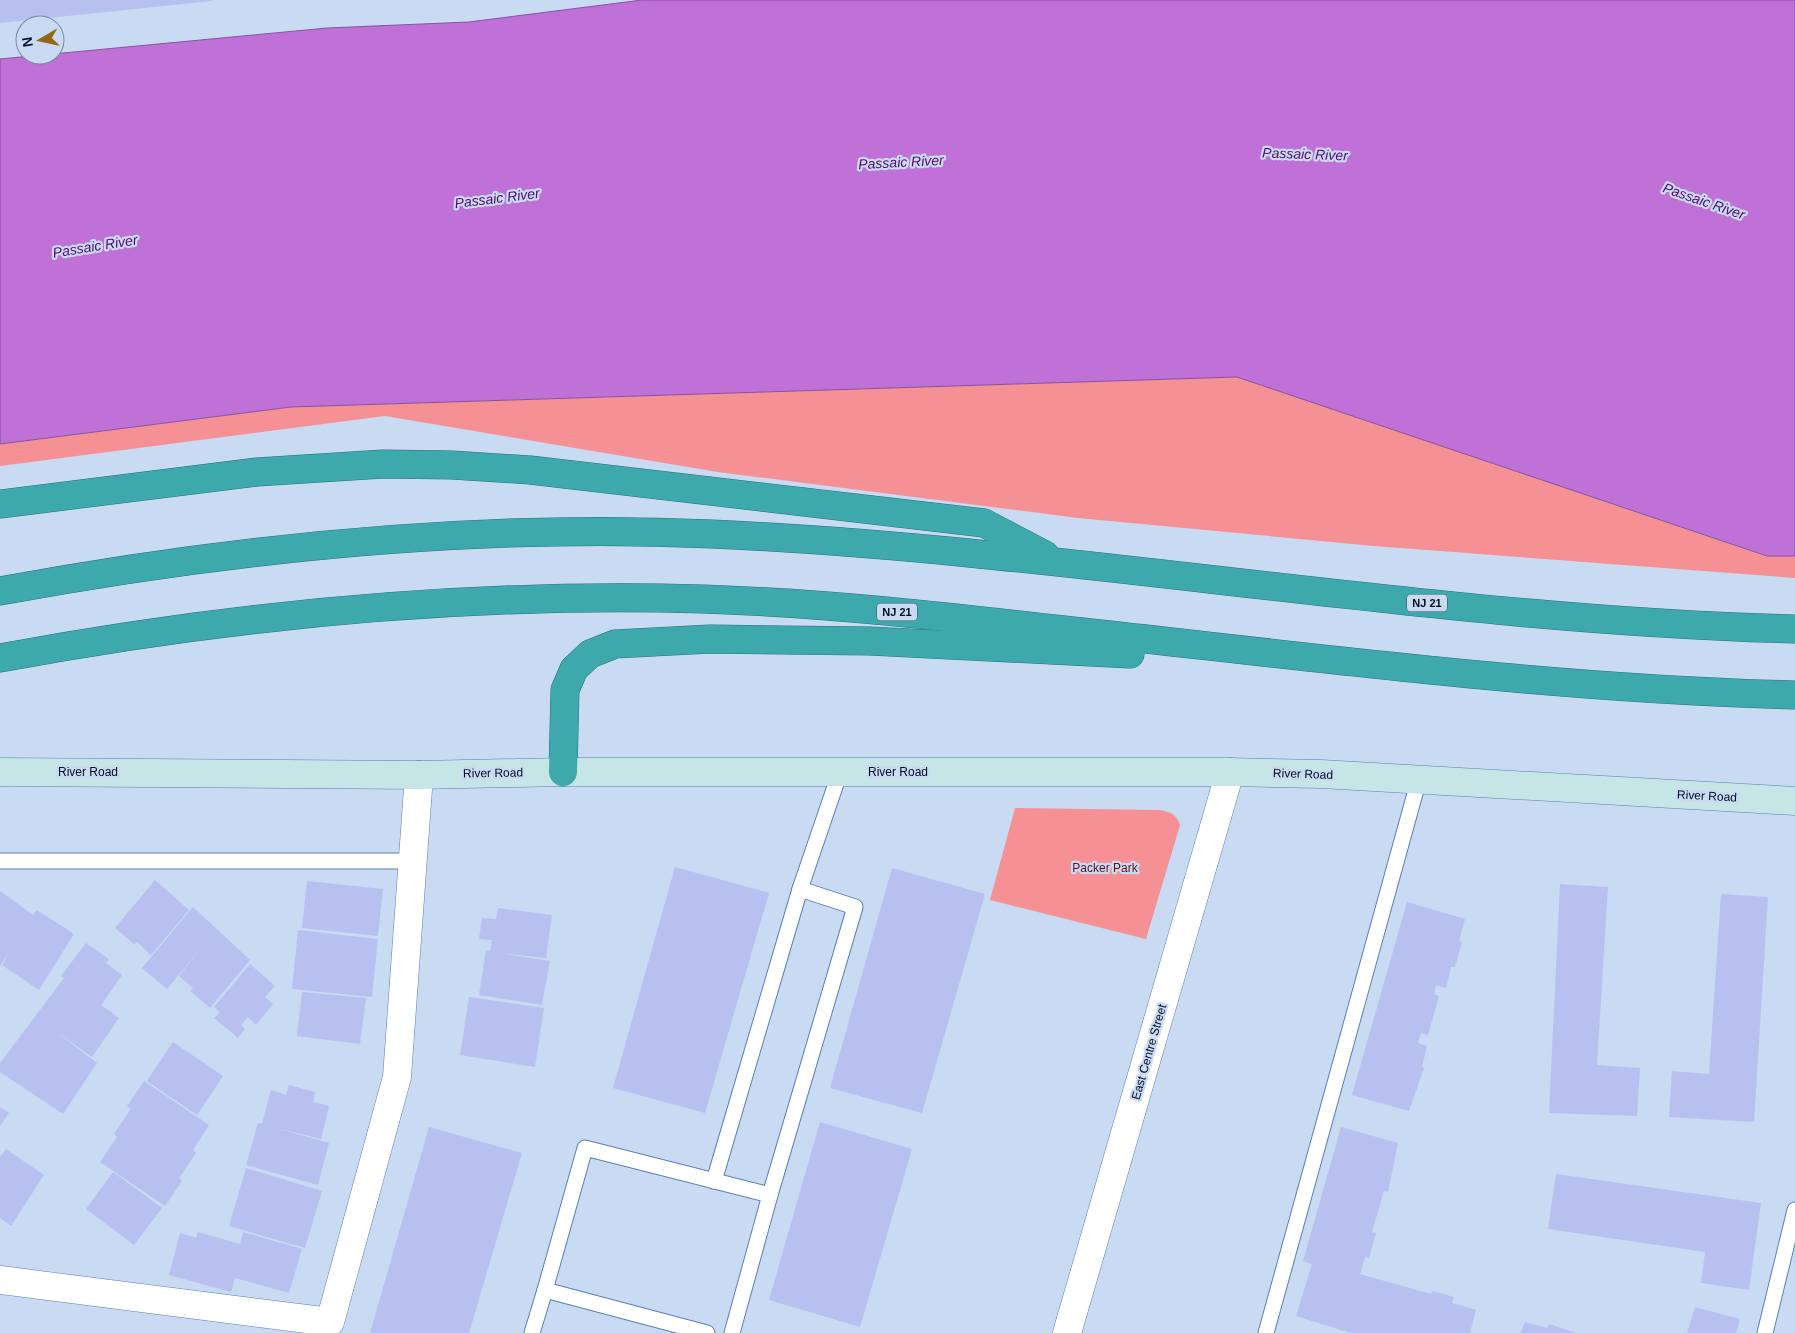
<svg xmlns="http://www.w3.org/2000/svg" width="1795" height="1333" font-family="Arial,sans-serif">
<rect width="100%" height="100%" fill="#c9daf3"/>
<!-- green -->
<g fill="#f59095">
<path d="M1237 377 1767 556H1795V578L1374 546 1078 518 718 472 385 416 0 466V444L291 407Z"/>
<path d="M1015 808 1160 810C1171 812 1176 814 1180 825L1146 939 990 900Z"/>
</g>
<!-- water -->
<path fill="#bf71d7" stroke="#8653a0" d="M642 0H1795V556H1767L1237 377 291 407 0 444V59L327 28 469 22Z"/>
<!-- building -->
<g fill="#b8c0ef">
<path d="M0 0H212V1L0 23Z"/>
<path d="M675 867 769 893 705 1113 613 1088Z"/>
<path d="M892 868 985 894 922 1113 830 1088Z"/>
<path d="M155 880 189 910 151 955 137 942 134 944 115 928Z"/>
<path d="M307 881 383 889 378 936 302 928Z"/>
<path d="M1560 884 1608 887 1597 1065 1640 1068 1637 1116 1549 1113Z"/>
<path d="M0 891 33 915 37 910 74 934 39 990 2 965 10 950 0 966Z"/>
<path d="M1721 894 1768 897 1754 1122 1669 1117 1672 1071 1709 1074Z"/>
<path d="M1407 902 1465 919 1459 941 1462 942 1455 967H1451L1446 988 1436 985 1434 994 1439 996 1428 1035 1421 1033 1418 1043 1427 1046 1422 1067 1424 1068 1409 1111 1352 1095Z"/>
<path d="M193 907 250 960 210 1008 190 991 193 988 179 976 201 948 167 989 142 968Z"/>
<path d="M498 908 552 915 546 958 499 953 550 961 542 1005 479 995 486 950 490 951 492 940 479 939 482 918 496 919Z"/>
<path d="M298 930 378 939 372 997 292 989Z"/>
<path d="M86 943 109 959 106 963 122 975 101 1005 119 1018 92 1057 54 1030 97 1063 63 1114 0 1072V1063L64 978 61 976Z"/>
<path d="M250 964 275 986 265 997 273 1004 256 1025 248 1017 241 1025 245 1029 238 1038 214 1018 220 1012 214 1007Z"/>
<path d="M302 992 366 998 360 1044 297 1036Z"/>
<path d="M469 997 544 1008 535 1067 460 1055Z"/>
<path d="M173 1042 223 1076 197 1115 147 1081Z"/>
<path d="M144 1081 209 1125 193 1150 196 1153 179 1178 182 1181 165 1206 100 1162 117 1137 114 1134 131 1109 127 1106Z"/>
<path d="M289 1085 315 1092 313 1102 329 1106 321 1139 276 1128 329 1143 318 1185 246 1165 258 1123 262 1124 271 1090 286 1095Z"/>
<path d="M0 1107 9 1113 0 1126Z"/>
<path d="M820 1122 912 1149 860 1327 769 1300Z"/>
<path d="M429 1127 522 1153 469 1333H370Z"/>
<path d="M1341 1127 1398 1143 1388 1192 1384 1191 1372 1232 1376 1233 1369 1258 1365 1257 1360 1274 1431 1294 1432 1291 1454 1297 1452 1303 1476 1310 1470 1333H1351L1296 1316 1312 1264 1303 1261Z"/>
<path d="M6 1149 44 1175 11 1226 0 1218V1157Z"/>
<path d="M246 1168 322 1191 305 1248 229 1226Z"/>
<path d="M113 1172 162 1208 134 1245 86 1209Z"/>
<path d="M1556 1174 1761 1203 1749 1290 1701 1283 1705 1252 1548 1229Z"/>
<path d="M198 1232 240 1244 243 1232 302 1249 289 1293 235 1278 231 1292 169 1275 180 1233 196 1238Z"/>
<path d="M1695 1307 1740 1319 1736 1333H1687Z"/>
<path d="M1525 1322 1547 1328 1549 1324 1576 1333H1521Z"/>
</g>
<g fill="none" stroke-linecap="round" stroke-linejoin="round">
<defs>
<g id="lane">
<path d="M0 861H413"/>
<path d="M714 1181 800 889"/>
<path d="M532 1333 545 1290"/>
<path d="M707 1333 545 1290 585 1148 770 1195 855 907 800 889 840 772"/>
<path d="M732 1333 770 1195"/>
<path d="M1266 1333 1419 779"/>
<path d="M1765 1333 1795 1210"/>
</g>
<g id="street">
<path d="M0 1280 330 1322 397 1077 419 775"/>
<path d="M1067 1333 1230 772"/>
</g>
<path id="secondary" d="M0 772 419 775 563 772H1230L1321 774 1795 801"/>
<g id="highway">
<path d="M0 504 257 472 383 464 452 465 530 470 984 523 1045 555"/>
<path d="M0 591C234 548 474 523 712 534 1074 550 1432 620 1795 629"/>
<path d="M0 658C232 615 467 592 703 599 827 603 950 617 1073 631 1313 657 1553 689 1795 695"/>
<path d="M563 772 565 690 574 669 590 654 615 644 710 639 870 641 1130 654"/>
</g>
</defs>
<!-- lane casing -->
<use href="#lane" stroke="#597fb7" stroke-width="17"/>
<!-- street casing -->
<use href="#street" stroke="#597fb7" stroke-width="29"/>
<!-- secondary casing -->
<use href="#secondary" stroke="#597fb7" stroke-width="29"/>
<!-- highway casing -->
<use href="#highway" stroke="#28727b" stroke-width="29"/>
<!-- lane -->
<use href="#lane" stroke="#fff" stroke-width="15"/>
<!-- street -->
<use href="#street" stroke="#fff" stroke-width="28"/>
<!-- secondary -->
<use href="#secondary" stroke="#c5e5e6" stroke-width="28"/>
<!-- highway -->
<use href="#highway" stroke="#3da9ac" stroke-width="28"/>
</g>
<g text-anchor="middle" dominant-baseline="central" stroke-width="4.5" stroke-linejoin="round" paint-order="stroke">
<!-- shield labels -->
<g fill="#c9daf3" stroke="#3d4a60" stroke-width="1">
<rect x="1407" y="594.5" width="40" height="17" rx="4"/>
<rect x="877" y="603.5" width="40" height="17" rx="4"/>
</g>
<g font-size="11" font-weight="bold" fill="#010c21">
<text x="1427" y="603">NJ 21</text>
<text x="897" y="612">NJ 21</text>
</g>
<!-- street labels -->
<g font-size="12" fill="#010c21" stroke="#c9daf3">
<text x="88" y="772">River Road</text>
<text x="898" y="772">River Road</text>
<text transform="translate(493 773) rotate(-1)">River Road</text>
<text transform="translate(1303 774) rotate(2)">River Road</text>
<text transform="translate(1707 796) rotate(3)">River Road</text>
<text transform="translate(1149 1052) rotate(-74)">East Centre Street</text>
</g>
<!-- park labels -->
<g font-size="12" fill="#650f1e" stroke="#c9daf3">
<text x="1105" y="868">Packer Park</text>
</g>
<!-- water labels -->
<g font-size="14" font-style="italic" fill="#57096b" stroke="#c9daf3">
<text transform="translate(1305 154) rotate(2)">Passaic River</text>
<text transform="translate(901 162) rotate(-3)">Passaic River</text>
<text transform="translate(497 198) rotate(-7)">Passaic River</text>
<text transform="translate(1704 201) rotate(19)">Passaic River</text>
<text transform="translate(95 246) rotate(-9)">Passaic River</text>
</g>
</g>
<!-- north arrow -->
<g transform="translate(40 40) rotate(261)"><circle r="24" fill="#c9daf3" stroke="#79889f"/>
<path d="M0-4L9 19L0 12L-9 19Z" fill="#936713"/>
<text y="-8" font-size="14" font-weight="bold" text-anchor="middle" fill="#010c21">N</text>
</g>
</svg>
